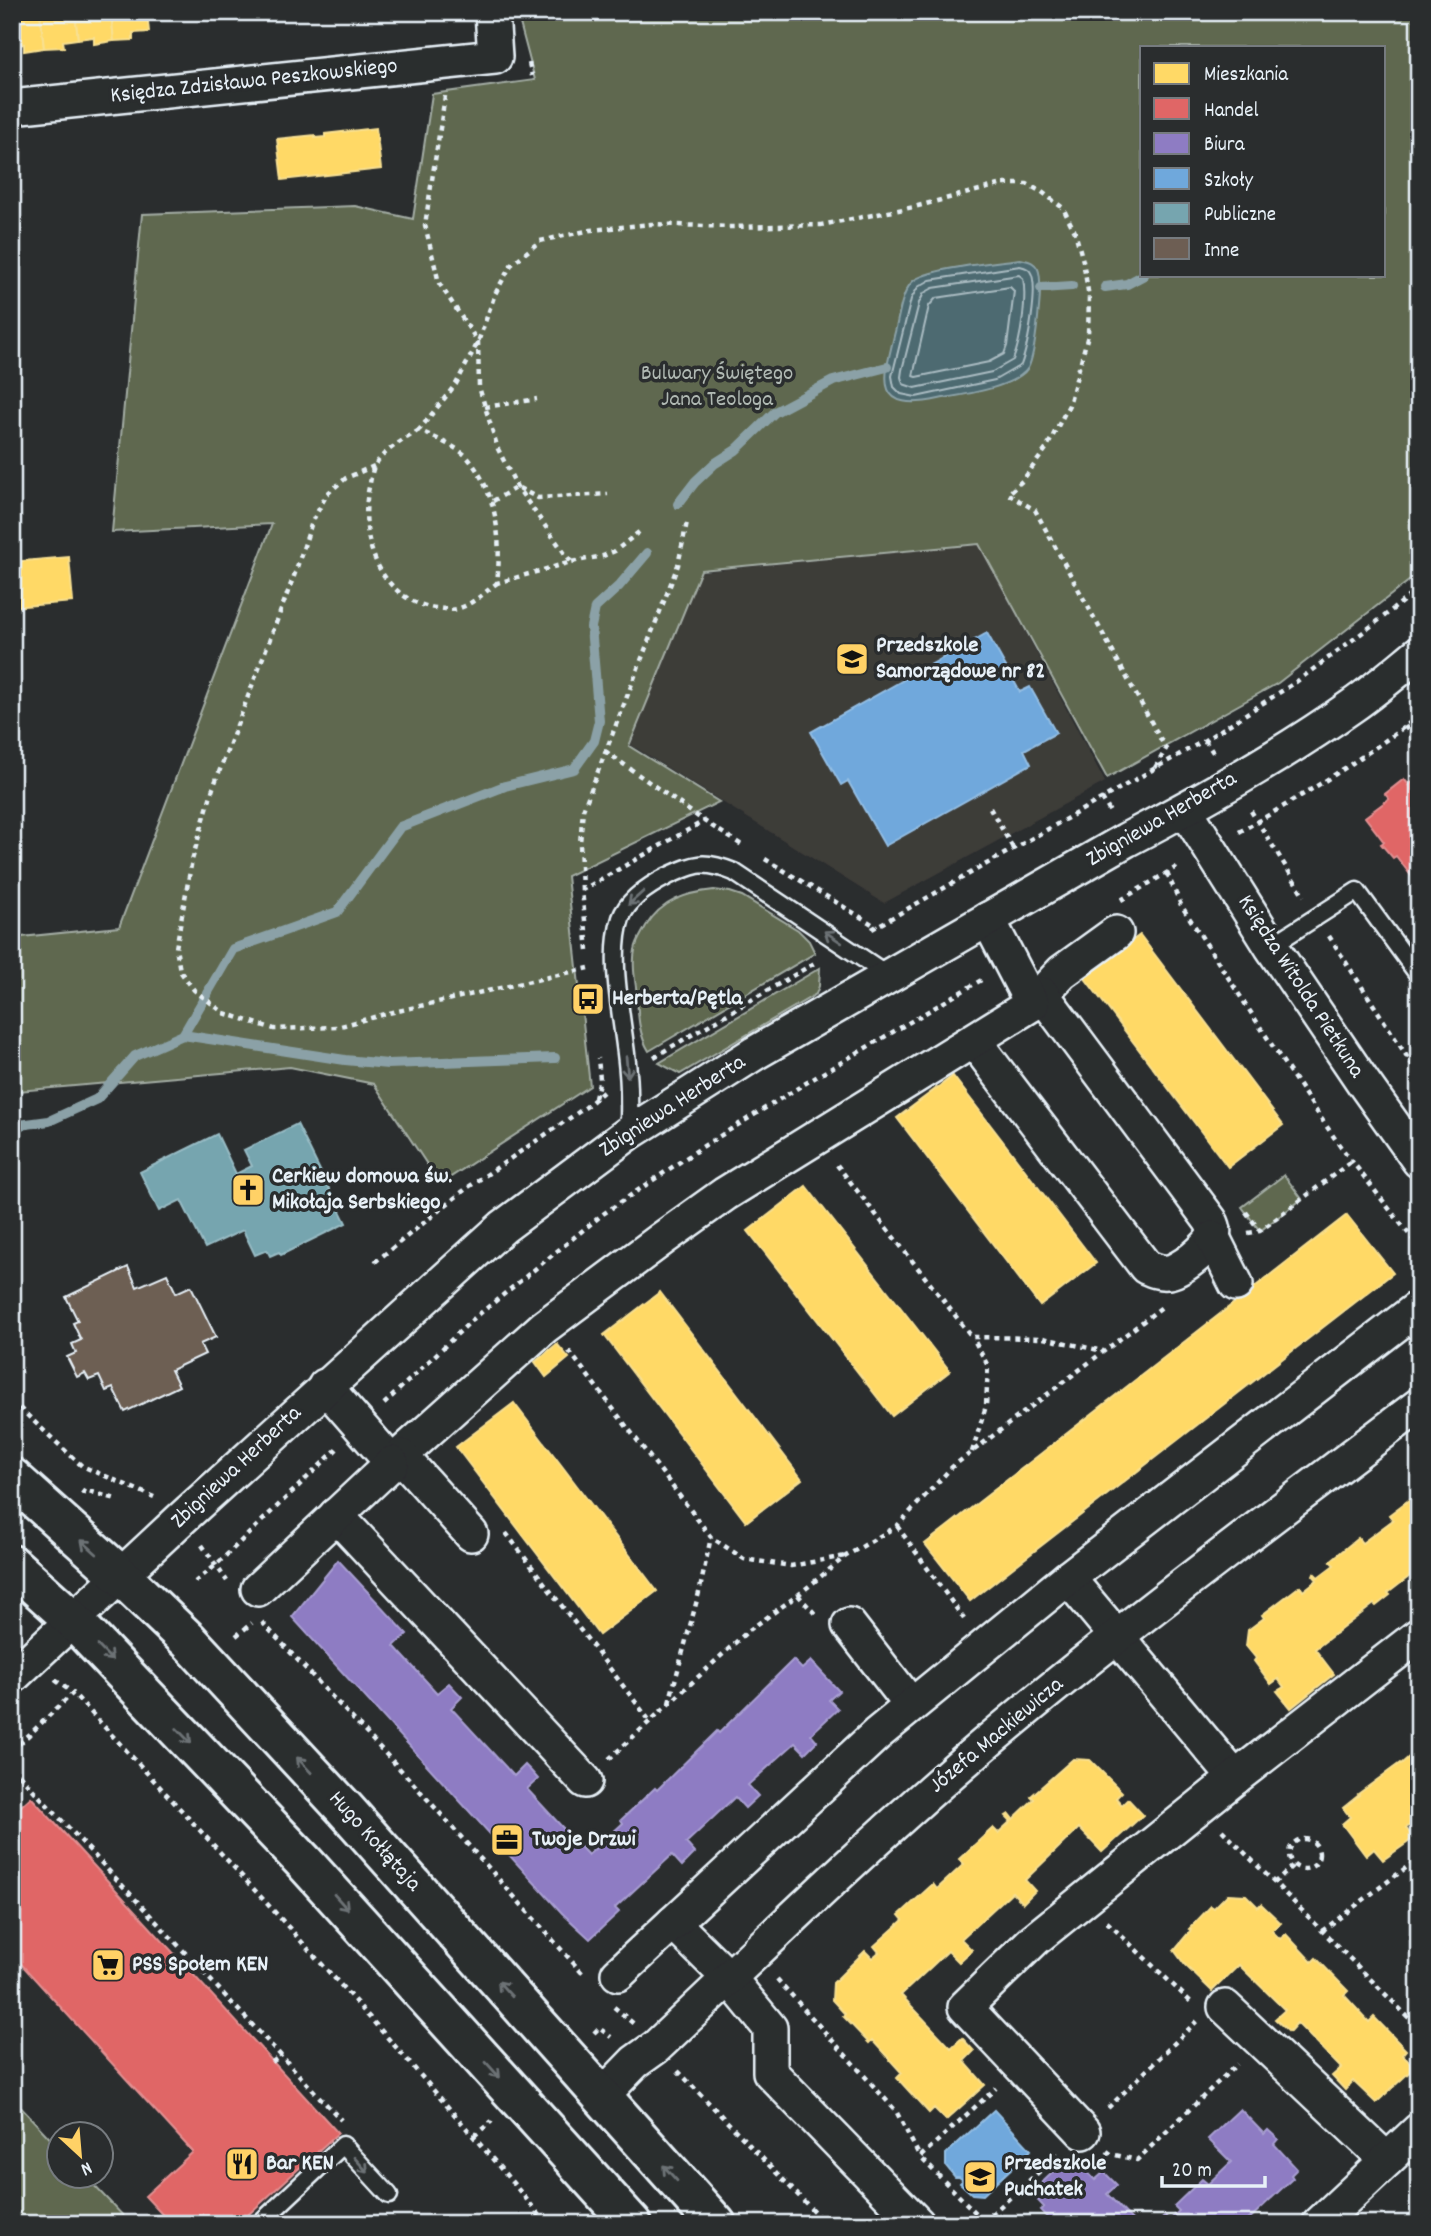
<svg xmlns="http://www.w3.org/2000/svg" width="1431" height="2236" font-family="Dekko,sans-serif">
<rect width="100%" height="100%" fill="#2a2d2e"/>
<filter id="ink" filterUnits="userSpaceOnUse"><feTurbulence type="fractalNoise" baseFrequency=".0143" numOctaves="2"/><feDisplacementMap in="SourceGraphic" scale="14" xChannelSelector="R" yChannelSelector="G"/><feConvolveMatrix kernelMatrix="1 2 1 2 8 2 1 2 1" color-interpolation-filters="sRGB"/></filter>
<g filter="url(#ink)">
<!-- built -->
<path fill="#3e3c39" d="M979 544 1105 782 884 903 631 745 697 572Z"/>
<!-- green -->
<g fill="#5e684f" stroke="#a3aca4" stroke-width="2" fill-rule="evenodd">
<path d="M517 12H1419V573L1278 683 1107 778 979 544 701 570 629 746 719 802 567 876 590 1086 440 1184 374 1084 290 1067 18 1091 12 1088V938L119 927 272 524 112 532 142 214 355 206 413 219 432 94 535 80ZM1142 47H1384V275H1142Z"/>
<path d="M714 890 730 892 742 896 798 930 809 941 815 953 649 1051C638 1033 638 1014 637 994 635 980 632 964 635 950 636 942 642 934 646 926 662 900 686 893 714 890Z"/>
<path d="M820 968 819 986 816 994 680 1074 659 1063Z"/>
<path d="M1284 1175 1302 1199 1260 1231 1242 1207Z"/>
<path d="M12 2098 59 2148 60 2176 86 2177 131 2224H12Z"/>
</g>
<!-- water -->
<path fill="#4d6b71" stroke="#8ba1a7" stroke-width="2" d="M1020 259C1028 261 1034 261 1038 269 1044 282 1035 356 1028 368 1015 388 961 395 939 399 873 413 883 380 895 332 899 317 901 294 912 282 926 268 998 262 1020 259Z"/>
<!-- homes -->
<g fill="#ffd966" stroke="#f8e092" stroke-width="2">
<path d="M12 12H40L44 48 24 51V44L12 46Z"/>
<path d="M40 12H75L78 39 63 41 64 47 44 48Z"/>
<path d="M75 12H111L114 41 94 44V37L78 39Z"/>
<path d="M111 12H147L149 32 133 33V40L114 41Z"/>
<path d="M277 12H297L298 15 278 17Z"/>
<path d="M376 128 381 169 282 180 277 139 315 135V138L325 137V134Z"/>
<path d="M69 557 73 602 12 607V562Z"/>
<path d="M1140 935 1283 1125 1228 1167 1084 977Z"/>
<path d="M953 1076 1096 1263 1040 1306 897 1118Z"/>
<path d="M806 1186 950 1371 892 1416 748 1231Z"/>
<path d="M1347 1215 1393 1273 970 1601 925 1544Z"/>
<path d="M660 1292 802 1479 746 1522 604 1335Z"/>
<path d="M557 1344 569 1358 546 1377 535 1362Z"/>
<path d="M514 1403 657 1591 599 1635 456 1447Z"/>
<path d="M1418 1493 1419 1569 1388 1593 1390 1595 1376 1606 1374 1604 1315 1649 1334 1674 1291 1708 1277 1691 1284 1687 1278 1679 1271 1684 1254 1661 1256 1658 1246 1646 1248 1630 1264 1618 1262 1615 1300 1586 1303 1591 1317 1580 1313 1575 1314 1573 1318 1577 1334 1565 1330 1561 1358 1538 1362 1543 1393 1520 1389 1515Z"/>
<path d="M1419 1748V1819L1406 1828 1414 1838 1383 1860 1374 1849 1366 1856 1342 1824 1350 1817 1343 1808 1359 1795 1358 1794 1400 1763 1401 1764Z"/>
<path d="M1073 1759 1090 1760 1122 1792 1116 1798 1122 1805 1128 1799 1143 1815 1102 1852 1079 1828 1025 1880 1035 1891 1023 1903 1012 1892 961 1939 972 1950 959 1962 948 1951 901 1995 951 2048 962 2038 974 2051 964 2061 985 2085 946 2120 934 2108 929 2113 897 2078 902 2073 872 2040 869 2043 843 2016 845 2014 832 2000 833 1983 865 1951 872 1958 879 1952 874 1946 903 1920 899 1915 933 1884 937 1889 964 1864 959 1859 993 1828 998 1833 1011 1821 1006 1816 1009 1814 1013 1819 1034 1799 1031 1796Z"/>
<path d="M1228 1894 1246 1895 1258 1907 1261 1904 1281 1923 1272 1931 1280 1939 1286 1934 1312 1962 1316 1958 1348 1991 1344 1995 1369 2022 1374 2017 1406 2050 1402 2055 1415 2067 1376 2103 1353 2081 1345 2090 1332 2076 1341 2068 1297 2023 1289 2032 1275 2019 1285 2010 1239 1965 1212 1991 1185 1965 1174 1950 1191 1930 1189 1929 1211 1906 1214 1908Z"/>
</g>
<!-- shops -->
<g fill="#e06666" stroke="#e29092" stroke-width="2">
<path d="M1417 778 1419 780V886L1396 856 1393 858 1381 844 1384 842 1365 817 1389 799 1385 794 1404 779 1409 785Z"/>
<path d="M31 1797 338 2133 238 2224H171L145 2196 193 2152 12 1954V1814Z"/>
</g>
<!-- offices -->
<g fill="#8e7cc3" stroke="#a99fd3" stroke-width="2">
<path d="M338 1560 407 1634 394 1646 437 1693 449 1683 462 1697 451 1708 514 1776 525 1765 531 1771 538 1779 527 1789 588 1855 623 1823 621 1820 655 1788 657 1790 717 1731 719 1733 793 1660 802 1669 811 1661 839 1691 829 1700 838 1709 811 1734 817 1741 805 1753 795 1743 748 1785 758 1796 745 1808 735 1797 686 1843 695 1853 682 1866 672 1855 615 1908 619 1912 590 1939 562 1913 292 1617Z"/>
<path d="M1240 2109 1264 2134 1268 2130 1278 2139 1274 2144 1297 2169 1291 2175 1293 2178 1244 2224H1157L1165 2216 1170 2220 1179 2211 1174 2206 1202 2179 1208 2184 1231 2162 1208 2139Z"/>
<path d="M1071 2155 1095 2180 1104 2172 1117 2185 1107 2194 1136 2224H1053L1040 2210 1044 2207 1031 2193Z"/>
</g>
<!-- schools -->
<g fill="#6fa8dc" stroke="#93bee4" stroke-width="2">
<path d="M987 633 1020 692 1030 687 1056 733 1024 750 1031 764 885 846 848 781 841 785 811 732Z"/>
<path d="M994 2110 1031 2150 983 2195 972 2194 960 2183 963 2180 959 2177H955L946 2166V2154Z"/>
</g>
<!-- public -->
<path fill="#76a5af" stroke="#98bcc5" stroke-width="2" d="M297 1124 346 1223 281 1255 279 1252 270 1256 267 1250 255 1255 243 1230 205 1248 181 1200 159 1211 140 1172 217 1134 236 1174 252 1166 244 1150Z"/>
<g fill="none" stroke-linecap="round" stroke-linejoin="round">
<!-- shore -->
<g stroke="#aabbc2" stroke-width="2">
<path d="M1020 266C1024 267 1027 267 1030 271 1040 285 1027 349 1021 365L995 380 916 397 901 394 894 387 892 376 911 299 918 287 930 280Z"/>
<path d="M1019 275 1023 278C1027 299 1021 340 1013 360L992 372 915 388 903 384 901 377 902 370 919 303 924 293 933 288Z"/>
<path d="M1010 287 1014 291 1007 346 1004 354 989 362 916 377 913 376 929 306 936 298Z"/>
</g>
<!-- stream -->
<g stroke="#8ba1a7" stroke-width="10">
<path d="M1105 287 1127 284 1144 275"/>
<path d="M1041 288 1072 286"/>
<path d="M678 504 695 482 714 464 736 450 775 412 833 381 887 367"/>
<path d="M183 1035 345 1060 388 1064 555 1058"/>
<path d="M12 1126 49 1121 97 1099 135 1056 183 1035 233 949 337 912 400 827 505 786 574 769 594 741 599 721 591 627 595 608 619 586 647 553"/>
</g>
</g>
<!-- building -->
<path fill="#6d5e53" stroke="#e8f1f8" stroke-width="2" d="M128 1267 137 1287 167 1274 176 1293 191 1286 216 1337 200 1344 205 1354 171 1370 179 1386 125 1412 113 1388 106 1391 99 1376 89 1380 85 1373 77 1377 67 1357 76 1353 72 1344 81 1340 73 1323 78 1321 66 1297Z"/>
<g fill="none" stroke-linecap="round" stroke-linejoin="round">
<defs>
<g id="service">
<path d="M1271 946 1357 891 1419 976"/>
<path d="M629 1132C629 1113 630 1092 628 1073 625 1028 607 960 621 918 628 899 650 885 668 876 697 863 704 860 734 872L889 976"/>
<path d="M259 2224 343 2145 389 2195"/>
</g>
<g id="minor">
<path d="M12 107 495 57 492 12"/>
<path d="M1185 809 1271 946 1363 1082 1419 1161"/>
<path d="M1032 1004 1062 972 1116 933"/>
<path d="M974 1041 1146 1267C1153 1270 1160 1273 1168 1272 1180 1271 1209 1248 1213 1236 1215 1230 1213 1225 1210 1220L1042 994"/>
<path d="M1213 1238 1236 1284"/>
<path d="M325 1386 392 1463 544 1327 662 1239 725 1194 1032 1004 988 919"/>
<path d="M401 1456 471 1534"/>
<path d="M336 1515 585 1781"/>
<path d="M1068 1578 1235 1778"/>
<path d="M258 1589 392 1463"/>
<path d="M849 1625 911 1705"/>
<path d="M12 1677 180 1520 503 1227 629 1133 755 1053 1126 840C1203 800 1281 756 1352 706 1375 690 1397 671 1419 653"/>
<path d="M673 1923 729 1978 770 2028V2072L918 2224"/>
<path d="M618 1974 877 1734 1068 1578 1419 1307"/>
<path d="M1225 2007 1387 2160"/>
<path d="M601 2097 635 2062 656 2047C758 1951 859 1852 966 1760 1112 1635 1266 1522 1419 1405"/>
<path d="M1083 2132 965 2007 1035 1939 1235 1778 1419 1635"/>
<path d="M1319 2224 1419 2130"/>
</g>
<g id="tertiary">
<path d="M12 1478 120 1575 189 1641 345 1809 716 2224"/>
<path d="M12 1565 72 1619 304 1862 632 2224"/>
</g>
</defs>
<!-- service casing -->
<use href="#service" stroke="#e8f1f8" stroke-width="21"/>
<!-- minor casing -->
<use href="#minor" stroke="#e8f1f8" stroke-width="38"/>
<!-- tertiary casing -->
<use href="#tertiary" stroke="#e8f1f8" stroke-width="44"/>
<!-- path -->
<g stroke="#e8f1f8" stroke-width="4.5" stroke-dasharray="5 5" stroke-linecap="butt">
<path d="M529 63 532 76"/>
<path d="M445 96 425 225 439 283 478 342 479 387 498 449 517 487 571 562"/>
<path d="M485 407 537 399"/>
<path d="M419 430C404 440 382 451 374 467 372 471 371 478 370 483 357 533 377 600 436 608 443 608 450 611 457 609 473 604 484 593 497 583"/>
<path d="M374 466 346 478 327 494 312 522 294 576 213 788 192 860 176 948 180 971 194 990 224 1013 274 1029 337 1027 389 1013 589 968"/>
<path d="M493 501 517 487 538 498 608 494"/>
<path d="M639 532 615 551 603 556 571 562 497 583C502 539 497 492 467 457 458 447 432 437 419 430L456 384 478 342 495 294 511 265 540 241 591 230 651 224 732 227 821 225 914 207 1003 184H1027L1042 192 1063 208 1075 232 1083 261 1089 297 1088 335 1069 405 1046 449 1022 481 1008 494 1035 510 1166 749 1155 768"/>
<path d="M1405 726 1419 746"/>
<path d="M1205 740 1214 754"/>
<path d="M605 751 704 821"/>
<path d="M1102 798 1110 812"/>
<path d="M990 808 1013 848"/>
<path d="M1251 811 1304 896"/>
<path d="M1239 832C1301 797 1362 759 1419 716"/>
<path d="M765 859 877 927"/>
<path d="M1167 873 1181 905 1283 1062 1340 1146 1419 1247"/>
<path d="M582 890 580 843 583 810 678 565 687 522"/>
<path d="M1121 900 1180 865"/>
<path d="M872 929 1205 740 1296 682 1382 618 1419 588"/>
<path d="M1329 936 1419 1075"/>
<path d="M588 951 582 890 704 821 745 847"/>
<path d="M654 1057 818 961"/>
<path d="M595 1098 600 1079 598 1058"/>
<path d="M837 1165 972 1337 1043 1338 1103 1351"/>
<path d="M1246 1212 1260 1231"/>
<path d="M1248 1233 1260 1231 1352 1161"/>
<path d="M375 1262 467 1188 586 1107 603 1092"/>
<path d="M569 1351 711 1537 744 1559 791 1566 845 1556"/>
<path d="M12 1401 82 1466 154 1497"/>
<path d="M384 1404 472 1320 603 1214 702 1147 806 1083 983 979"/>
<path d="M972 1452 986 1406 988 1366 973 1338"/>
<path d="M82 1494 85 1490 116 1499"/>
<path d="M897 1526 964 1619"/>
<path d="M506 1533 650 1721"/>
<path d="M202 1545 227 1581"/>
<path d="M195 1582 216 1565 337 1449"/>
<path d="M798 1595 816 1615"/>
<path d="M262 1622 413 1783 584 1975"/>
<path d="M236 1636 252 1623"/>
<path d="M55 1680 73 1693"/>
<path d="M669 1703 700 1589 711 1537"/>
<path d="M12 1751 73 1693C234 1867 396 2041 547 2224"/>
<path d="M609 1759 748 1631 798 1595 846 1556 897 1526 952 1467 1162 1307"/>
<path d="M12 1767 341 2120"/>
<path d="M1222 1830 1419 2028"/>
<circle cx="1304" cy="1854" r="15"/>
<path d="M1274 1883 1292 1866"/>
<path d="M1107 1922 1192 2003"/>
<path d="M1322 1931 1419 1858"/>
<path d="M777 1979 896 2111 920 2157"/>
<path d="M614 2007 634 2024"/>
<path d="M594 2033 599 2028 611 2037"/>
<path d="M272 2062 282 2055"/>
<path d="M678 2071 826 2224"/>
<path d="M1108 2108 1197 2021"/>
<path d="M474 2136 492 2121"/>
<path d="M1107 2151 1111 2154 1137 2160 1237 2064"/>
<path d="M984 2221 1059 2154"/>
<path d="M992 2224 984 2221 920 2157 996 2088"/>
</g>
<!-- service -->
<use href="#service" stroke="#2a2d2e" stroke-width="16"/>
<!-- minor -->
<use href="#minor" stroke="#2a2d2e" stroke-width="33"/>
<!-- tertiary -->
<use href="#tertiary" stroke="#2a2d2e" stroke-width="38"/>
</g>
<!-- one-way arrows -->
<defs><path id="oneway-shaft" d="M-6 0H5M1.5-3L5.5 0L1.5 3" fill="none" stroke-width="1.6" stroke-linecap="round" stroke-linejoin="round" transform="scale(1.75)"/></defs>
<g stroke="#6c7275">
<use href="#oneway-shaft" transform="translate(636 898) rotate(138)"/>
<use href="#oneway-shaft" transform="translate(833 937) rotate(-146)"/>
<use href="#oneway-shaft" transform="translate(627 1067) rotate(85)"/>
<use href="#oneway-shaft" transform="translate(89 1547) rotate(-138)"/>
<use href="#oneway-shaft" transform="translate(105 1653) rotate(46)"/>
<use href="#oneway-shaft" transform="translate(184 1736) rotate(46)"/>
<use href="#oneway-shaft" transform="translate(304 1765) rotate(-133)"/>
<use href="#oneway-shaft" transform="translate(341 1902) rotate(48)"/>
<use href="#oneway-shaft" transform="translate(505 1989) rotate(-132)"/>
<use href="#oneway-shaft" transform="translate(493 2070) rotate(48)"/>
<use href="#oneway-shaft" transform="translate(361 2165) rotate(48)"/>
<use href="#oneway-shaft" transform="translate(670 2173) rotate(-132)"/>
</g>
</g>
<!-- icons -->
<defs>
<symbol id="school-square" viewBox="-11 -11 22 22"><rect x="-9" y="-9" width="18" height="18" rx="4" fill="#ffd166" stroke="#2a2d2e"/><path d="M0-5L7-2L0 1L-7-2ZM-4 1L0 2.5L4 1V4Q0 6-4 4Z" fill="#111"/></symbol>
<symbol id="bus-square" viewBox="-11 -11 22 22"><rect x="-9" y="-9" width="18" height="18" rx="4" fill="#ffd166" stroke="#2a2d2e"/><path d="M-5-6H5V4H4V6H2V4H-2V6H-4V4H-5ZM-3.5-4V0h7V-4ZM-3.5 1.2v1.5H-2V1.2ZM2 1.2v1.5H3.5V1.2Z" fill="#111"/></symbol>
<symbol id="church-square" viewBox="-11 -11 22 22"><rect x="-9" y="-9" width="18" height="18" rx="4" fill="#ffd166" stroke="#2a2d2e"/><path d="M-1.2-6h2.4v3.5h3.3v2.4h-3.3V6h-2.4V-.1h-3.3v-2.4h3.3Z" fill="#111"/></symbol>
<symbol id="office-square" viewBox="-11 -11 22 22"><rect x="-9" y="-9" width="18" height="18" rx="4" fill="#ffd166" stroke="#2a2d2e"/><path d="M-6-3h4V-5.5h4V-3h4V5H-6ZM-1-4.5V-3h2v-1.5ZM-6 0V1H6V0Z" fill="#111"/></symbol>
<symbol id="supermarket-square" viewBox="-11 -11 22 22"><rect x="-9" y="-9" width="18" height="18" rx="4" fill="#ffd166" stroke="#2a2d2e"/><path d="M-6-5.5h2.5l.6 2H6L4.5 2H-2.5L-4.4-4H-6ZM-1.5 3.2a1.3 1.3 0 1 0 .1 0ZM3 3.2a1.3 1.3 0 1 0 .1 0Z" fill="#111"/></symbol>
<symbol id="restaurant-square" viewBox="-11 -11 22 22"><rect x="-9" y="-9" width="18" height="18" rx="4" fill="#ffd166" stroke="#2a2d2e"/><path d="M-5-6h1v4h1v-4h1v4h1v-4h1v5L-1.5 .5V6h-2V.5L-5-1ZM5-6V6H3V1.5H1.5Q1.5-4 5-6Z" fill="#111"/></symbol>
</defs>
<g fill-rule="evenodd">
<use href="#school-square" x="833" y="640" width="38" height="38"/>
<use href="#bus-square" x="569" y="980" width="38" height="38"/>
<use href="#church-square" x="229" y="1171" width="38" height="38"/>
<use href="#office-square" x="488" y="1821" width="38" height="38"/>
<use href="#supermarket-square" x="89" y="1946" width="38" height="38"/>
<use href="#restaurant-square" x="223" y="2145" width="38" height="38"/>
<use href="#school-square" x="961" y="2158" width="38" height="38"/>
</g>
<g text-anchor="middle" dominant-baseline="central" stroke-width="7" stroke-linejoin="round" paint-order="stroke">
<!-- street labels -->
<g font-size="23" fill="#e8f1f8" stroke="#2a2d2e">
<text transform="translate(254 82) rotate(-6)">Księdza Zdzisława Peszkowskiego</text>
<text transform="translate(1162 820) rotate(-30)">Zbigniewa Herberta</text>
<text transform="translate(1300 987) rotate(57)">Księdza Witolda Pietkuna</text>
<text transform="translate(673 1107) rotate(-33)">Zbigniewa Herberta</text>
<text transform="translate(237 1468) rotate(-43)">Zbigniewa Herberta</text>
<text transform="translate(997 1736) rotate(-40)">Józefa Mackiewicza</text>
<text transform="translate(374 1842) rotate(48)">Hugo Kołłątaja</text>
</g>
<!-- park labels -->
<g font-size="23" fill="#b1bab4" stroke="#2a2d2e">
<text x="717" y="374">Bulwary Świętego<tspan x="717" dy="26">Jana Teologa</tspan></text>
</g>
<!-- poi labels -->
<g font-size="23" font-weight="bold" fill="#e8f1f8" stroke="#2a2d2e" text-anchor="start">
<text x="876" y="646">Przedszkole<tspan x="876" dy="26">Samorządowe nr 82</tspan></text>
<text x="612" y="999">Herberta/Pętla</text>
<text x="272" y="1177">Cerkiew domowa św.<tspan x="272" dy="26">Mikołaja Serbskiego</tspan></text>
<text x="532" y="1840">Twoje Drzwi</text>
<text x="132" y="1965">PSS Społem KEN</text>
<text x="266" y="2164">Bar KEN</text>
<text x="1004" y="2164">Przedszkole<tspan x="1004" dy="26">Puchatek</tspan></text>
</g>
</g>
<!-- margin -->
<rect width="1431" height="2236" fill="none" stroke="#2a2d2e" stroke-width="42"/>
<rect x="21" y="21" width="1389" height="2194" fill="none" stroke="#e8f1f8" stroke-width="2.5" filter="url(#ink)"/>
<!-- legend -->
<rect x="1140" y="46" width="245" height="231" fill="#2a2d2e" stroke="#767b7f" stroke-width="2"/>
<rect x="1154" y="63" width="35" height="21" fill="#ffd966" stroke="#767b7f" stroke-width="2"/>
<text x="1204" y="80" font-size="21" fill="#e8f1f8">Mieszkania</text>
<rect x="1154" y="98" width="35" height="21" fill="#e06666" stroke="#767b7f" stroke-width="2"/>
<text x="1204" y="116" font-size="21" fill="#e8f1f8">Handel</text>
<rect x="1154" y="133" width="35" height="21" fill="#8e7cc3" stroke="#767b7f" stroke-width="2"/>
<text x="1204" y="150" font-size="21" fill="#e8f1f8">Biura</text>
<rect x="1154" y="168" width="35" height="21" fill="#6fa8dc" stroke="#767b7f" stroke-width="2"/>
<text x="1204" y="186" font-size="21" fill="#e8f1f8">Szkoły</text>
<rect x="1154" y="203" width="35" height="21" fill="#76a5af" stroke="#767b7f" stroke-width="2"/>
<text x="1204" y="220" font-size="21" fill="#e8f1f8">Publiczne</text>
<rect x="1154" y="238" width="35" height="21" fill="#6d5e53" stroke="#767b7f" stroke-width="2"/>
<text x="1204" y="256" font-size="21" fill="#e8f1f8">Inne</text>
<!-- north arrow -->
<g transform="translate(80 2155) rotate(154)"><circle r="33" fill="#2a2d2e" stroke="#767b7f" stroke-width="2"/>
<path d="M0-5L12 26L0 18L-12 26Z" fill="#ffd166"/>
<text y="-10" font-size="19" font-weight="bold" text-anchor="middle" fill="#e8f1f8">N</text>
</g>
<!-- scale -->
<path d="M1162 2176v10h103v-10" fill="none" stroke="#e8f1f8" stroke-width="3.5"/>
<text x="1172" y="2176" font-size="21" fill="#e8f1f8" stroke="#2a2d2e" stroke-width="5" paint-order="stroke">20 m</text>
</svg>
